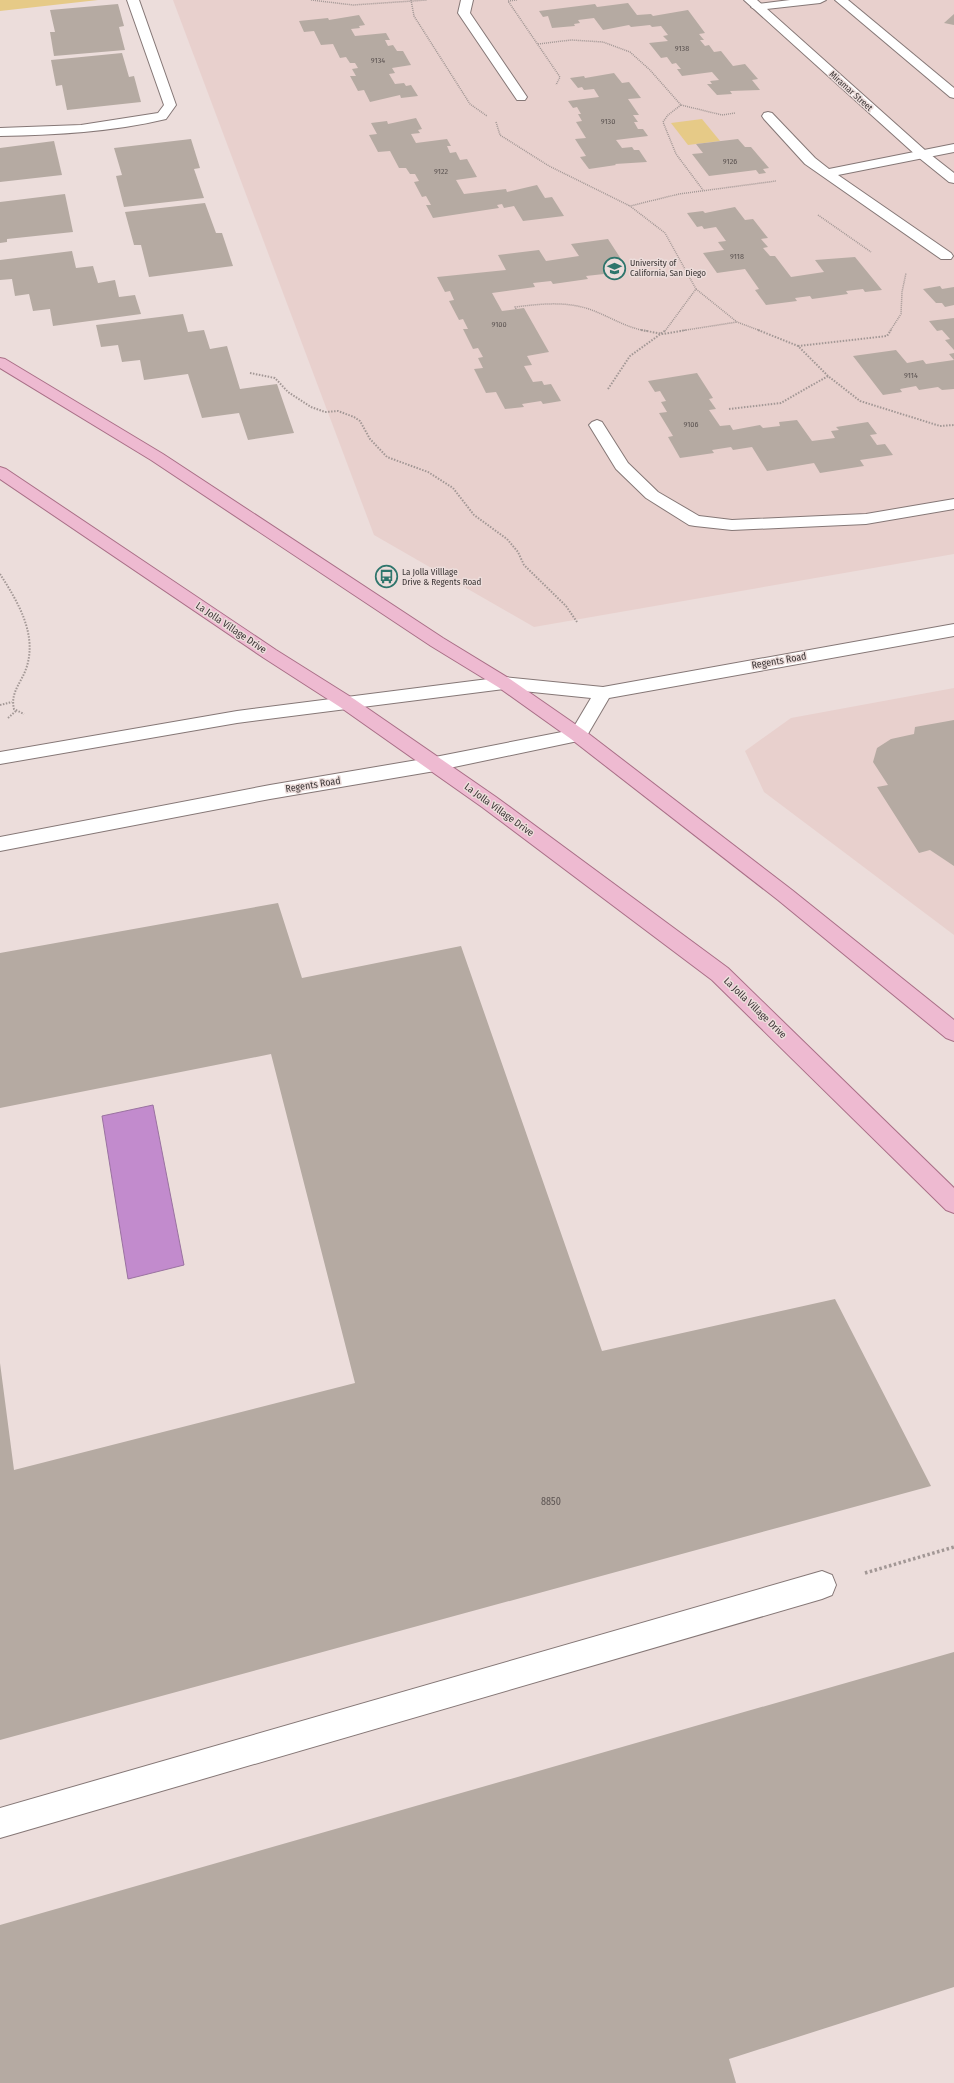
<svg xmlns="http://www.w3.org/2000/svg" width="954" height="2083" font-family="'Fira Sans Condensed',sans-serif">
<rect width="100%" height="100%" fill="#ecdddb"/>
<!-- built -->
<g fill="#e8d0cd">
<path d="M173 0H954V554L534 627 374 535Z"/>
<path d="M954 688V935L764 792 745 751 791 718Z"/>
</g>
<!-- green -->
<g fill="#e6ca87">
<path d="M0 0H98L0 11Z"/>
<path d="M702 119 720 141 688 145 671 123Z"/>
</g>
<!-- water -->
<path fill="#c28bcd" stroke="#9a72a0" d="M153 1105 184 1265 128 1279 102 1116Z"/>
<!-- building -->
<g fill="#b5aaa2">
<path d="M628 3 637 15 651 14 653 16 688 10 705 33 699 34 704 40H700L705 46 709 45 714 52 721 51 733 66 745 64 758 79 752 80 760 90 730 91 732 94 717 95 707 84H712L710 81 719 80 712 72 682 76 677 69H681L676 63 672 64 667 57 661 58 649 43 668 41 663 36 668 35 661 26 652 27 650 25 631 27 629 25 603 30 594 18 578 20 580 23 574 24 575 26 552 28 548 16 543 17 539 11 595 4 597 7Z"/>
<path d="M118 4 124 26 119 27 125 50 54 56 50 32H55L50 10Z"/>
<path d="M954 14V25L944 23Z"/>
<path d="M359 15 365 25 359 26 360 28 351 29 355 36 386 33 390 40H385L388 46 393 45 397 51H403L411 65 392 68 395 73 389 74 395 84 404 83 406 86 411 85 418 96 401 98 400 95 370 102 364 90 358 91 350 76H356L352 69 358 68 355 63H350L346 57 340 58 333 44 321 45 314 31 304 32 299 21 328 18 329 20Z"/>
<path d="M122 53 129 77 134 76 141 102 67 110 62 85 56 86 51 60Z"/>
<path d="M614 73 622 83 629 82 641 98 628 99 639 115H633L638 122H634L638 129H643L648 136 616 140 622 148 632 147 634 150H639L647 162 615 164 616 165 589 169 580 157 586 156 575 139 586 138 576 122 582 121 578 114H581L577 107 573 108 568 101 599 97 594 89 584 90 582 87 578 88 570 78 584 76 585 78Z"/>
<path d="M416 118 422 129 418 130 420 133 411 134 416 143 447 139 451 146H447L450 153 456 152 460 160 467 159 477 177 456 180 464 194 506 189 507 192 537 185 545 198 552 197 564 216 523 221 514 206 504 208 502 204 497 205 499 208 433 218 426 205H431L426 196 422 197 414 182 419 181 415 174H410L406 168H399L390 151 378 152 369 135 377 134 371 123 387 121 388 124Z"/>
<path d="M191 139 200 168 194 169 204 198 124 207 116 176 122 175 114 148Z"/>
<path d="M738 139 745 147H751L769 168 763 169 766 173 759 174 756 170 709 176 692 154 703 153 696 144Z"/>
<path d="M54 141 62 175 0 182V148Z"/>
<path d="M65 194 73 232 7 239V242L0 243V202Z"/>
<path d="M205 203 216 233H222L233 266 149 277 141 245H134L125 212Z"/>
<path d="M735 207 745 220 753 219 768 238 761 239 768 247 763 248 770 256H775L791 277 824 272 815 260 855 257 882 290 865 292 863 289 846 291 848 294 812 299 810 296 795 298 797 301 766 305 755 290 759 289 745 269 717 273 703 253 724 250 718 242 726 241 716 227 704 229 702 226 697 227 687 213 703 211 705 213Z"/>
<path d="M608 239 621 259 612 260 622 275 606 277 604 274 586 276 588 279 553 284 551 281 533 283 535 287 492 293 502 311 524 308 549 352 527 356 532 365 524 366 533 382 542 381 544 385 551 384 561 401 543 404 541 401 522 404 524 407 505 409 496 392 486 393 474 369 483 368 478 358 483 357 478 348 473 349 463 329H468L463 319 459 320 449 301 454 300 450 291 445 292 437 277 506 270 498 255 539 250 546 261 579 256 571 244Z"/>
<path d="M72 251 76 268 93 266 98 283 115 280 119 297 135 295 141 314 53 326 50 309 33 311 29 294 15 296 12 279 0 280V260Z"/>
<path d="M940 286 942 289 954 287V305L945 307 942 303H936L923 289Z"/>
<path d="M183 314 188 332 204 330 210 349 227 346 240 389 277 384 294 433 248 440 239 413 202 418 188 374 144 380 140 360 122 362 118 345 101 347 96 325Z"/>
<path d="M954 318V350L945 340 950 339 942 330 937 331 929 321Z"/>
<path d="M896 350 907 363 923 360 926 364 954 360 949 354 954 353V389L942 390 938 387 919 390 916 386 900 389 902 392 883 395 853 356Z"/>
<path d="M697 373 713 398 709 399 716 409 709 410 720 426 730 425 733 430 760 425 763 428 780 426 779 422 797 420 812 441 835 438 831 431 839 430 836 427 868 422 877 434 870 435 877 445 885 444 893 455 860 460 864 466 820 473 814 463 767 471 752 447 733 450 731 447 712 450 714 453 680 458 668 437 673 436 659 413 667 412 661 402 666 401 660 391 655 392 648 381Z"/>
<path d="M954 720V866L930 850 919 853 877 787 888 785 873 762 877 748 891 739 914 734 915 727Z"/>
<path d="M278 903 302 978 461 946 602 1351 835 1299 931 1486 0 1740V1363L14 1470 355 1383 271 1054 0 1108V953Z"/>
<path d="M954 1652V1987L729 2059 736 2083H0V1925Z"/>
</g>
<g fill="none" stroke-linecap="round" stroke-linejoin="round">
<defs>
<g id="lane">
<path d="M127 0H139L176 105 166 119C112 132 56 135 0 136V128L81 125 158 113 164 105Z"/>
<path d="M461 0H473L470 13 527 97 525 100H517L458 13Z"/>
<path d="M790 0H826L820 3 757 10 751 7 757 4Z"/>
<path d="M835 0H848L954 88V98L950 97Z"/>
<path d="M768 112 772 113 815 158 829 169 954 144V152L838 175 951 253 953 256 951 259H941L805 164 764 119 762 116 764 113Z"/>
<path d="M597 420 602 422 628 463 658 492 699 516 732 520 866 514 954 499V509L866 524 732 530 695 526 689 525 646 498 616 469 589 425 592 422Z"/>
<path d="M822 1571 832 1575 836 1585 832 1595 822 1599 0 1838V1808Z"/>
</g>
<path id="street" d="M744 0H757L926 151 954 173V183L949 182 918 157Z"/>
<path id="secondary" d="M954 624V636L609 698 585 739 578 741 435 771 270 799 0 851V837L270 785 435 757 572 730 591 698 504 689 237 723 0 764V752L237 711 504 677 603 687Z"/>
<g id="primary">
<path d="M0 358 5 359 163 454 443 638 510 679 585 731 792 890 954 1020V1041L946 1038 778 900 571 739 498 687 431 646 151 460 0 368Z"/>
<path d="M0 467 6 469 276 650 354 699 496 797 728 968 954 1188V1213L946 1210 712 980 482 807 340 707 264 658 0 479Z"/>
</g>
</defs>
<!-- lane casing -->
<use href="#lane" stroke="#857776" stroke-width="2"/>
<!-- street casing -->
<use href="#street" stroke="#857776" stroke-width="2"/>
<!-- secondary casing -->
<use href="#secondary" stroke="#857776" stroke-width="2"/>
<!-- primary casing -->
<use href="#primary" stroke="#a96f87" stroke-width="2"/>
<!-- path-far2 -->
<g stroke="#a29795" stroke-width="1.5" stroke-dasharray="1 1" stroke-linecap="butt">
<path d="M311 0 353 5 427 0"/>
<path d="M411 0 414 16 470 104 487 116"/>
<path d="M517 0 508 1 560 77 556 85"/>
<path d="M538 44 571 40 603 42 630 52 650 70 681 105 722 115 735 113"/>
<path d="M681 105 668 115 663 122 676 154 703 190"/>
<path d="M496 122 500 135 549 166 630 206"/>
<path d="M818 215 871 252"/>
<path d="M696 289 737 322 761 331"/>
<path d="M516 309 515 307C540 304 564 301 589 309 609 316 626 328 647 331"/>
<path d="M665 331 696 289 665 233 630 206 679 194 776 181"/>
<path d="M680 331 737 322"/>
<path d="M890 331 901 314 902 292 906 273"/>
</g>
<!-- path-far1 -->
<g stroke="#a29795" stroke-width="2" stroke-dasharray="1.5 1.5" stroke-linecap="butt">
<path d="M641 330 663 334 686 330"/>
<path d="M758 330 798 346 828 376 860 401 940 426 954 425"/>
<path d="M798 346 887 336 891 330"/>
<path d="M250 373 275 378 288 392 311 407 325 412 338 411 354 417 360 421 370 439 387 457 428 472 453 488 474 515 507 539 518 552 524 565 566 606 577 622"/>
<path d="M608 389 630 356 666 330"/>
<path d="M729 409 781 403 828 376"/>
<path d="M0 574C18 602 38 635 26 669 21 683 10 693 14 709L24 714"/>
<path d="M0 705 12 702"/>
<path d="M8 718 16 711"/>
</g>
<!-- path -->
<path stroke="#a29795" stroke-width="3.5" stroke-dasharray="2.5 2.5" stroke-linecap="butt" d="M865 1573 954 1547"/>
<!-- lane -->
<use href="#lane" fill="#fff" fill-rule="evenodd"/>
<!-- street -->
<use href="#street" fill="#fff" fill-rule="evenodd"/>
<!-- secondary -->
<use href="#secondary" fill="#fff" fill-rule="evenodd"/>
<!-- primary -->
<use href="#primary" fill="#eebad1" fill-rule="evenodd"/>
</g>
<!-- icons -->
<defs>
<symbol id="university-ring" viewBox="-11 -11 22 22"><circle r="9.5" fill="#ecdddb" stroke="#2e756c" stroke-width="1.5"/><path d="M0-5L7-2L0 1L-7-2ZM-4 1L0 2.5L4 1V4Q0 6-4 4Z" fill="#2e756c"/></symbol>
<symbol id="bus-ring" viewBox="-11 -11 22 22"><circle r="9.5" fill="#ecdddb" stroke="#2e756c" stroke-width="1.5"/><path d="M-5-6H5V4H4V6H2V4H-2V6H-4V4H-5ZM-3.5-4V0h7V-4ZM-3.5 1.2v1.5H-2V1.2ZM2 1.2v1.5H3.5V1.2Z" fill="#2e756c"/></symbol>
</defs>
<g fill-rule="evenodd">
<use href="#university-ring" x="602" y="256" width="25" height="25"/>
<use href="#bus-ring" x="374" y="564" width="25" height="25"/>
</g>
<g text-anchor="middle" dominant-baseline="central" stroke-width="3" stroke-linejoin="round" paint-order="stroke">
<!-- number labels -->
<g font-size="8" fill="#5c5452">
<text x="682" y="48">9138</text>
<text x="378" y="60">9134</text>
<text x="608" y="121">9130</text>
<text x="730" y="161">9126</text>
<text x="441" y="171">9122</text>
<text x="737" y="256">9118</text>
<text x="499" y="324">9100</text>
<text x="911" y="375">9114</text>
<text x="691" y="424">9106</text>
</g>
<!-- far-street labels -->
<g font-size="9" fill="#3e3838" stroke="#ecdddb">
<text transform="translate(851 91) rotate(42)">Miramar Street</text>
</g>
<!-- far-poi labels -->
<g font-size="9" fill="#3e3838" stroke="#ecdddb" text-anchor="start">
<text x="630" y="263">University of<tspan x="630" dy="10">California, San Diego</tspan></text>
<text x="402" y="572">La Jolla Villlage<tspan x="402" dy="10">Drive &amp; Regents Road</tspan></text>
</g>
<!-- street labels -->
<g font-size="10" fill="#3e3838" stroke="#ecdddb">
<text transform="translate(231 628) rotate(34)">La Jolla Village Drive</text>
<text transform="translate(779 661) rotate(-10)">Regents Road</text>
<text transform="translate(313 785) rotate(-9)">Regents Road</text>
<text transform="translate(499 810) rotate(36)">La Jolla Village Drive</text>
<text transform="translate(755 1008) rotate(44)">La Jolla Village Drive</text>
</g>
<!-- near-number labels -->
<g font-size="10" fill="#5c5452">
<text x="551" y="1502">8850</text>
</g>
</g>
</svg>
